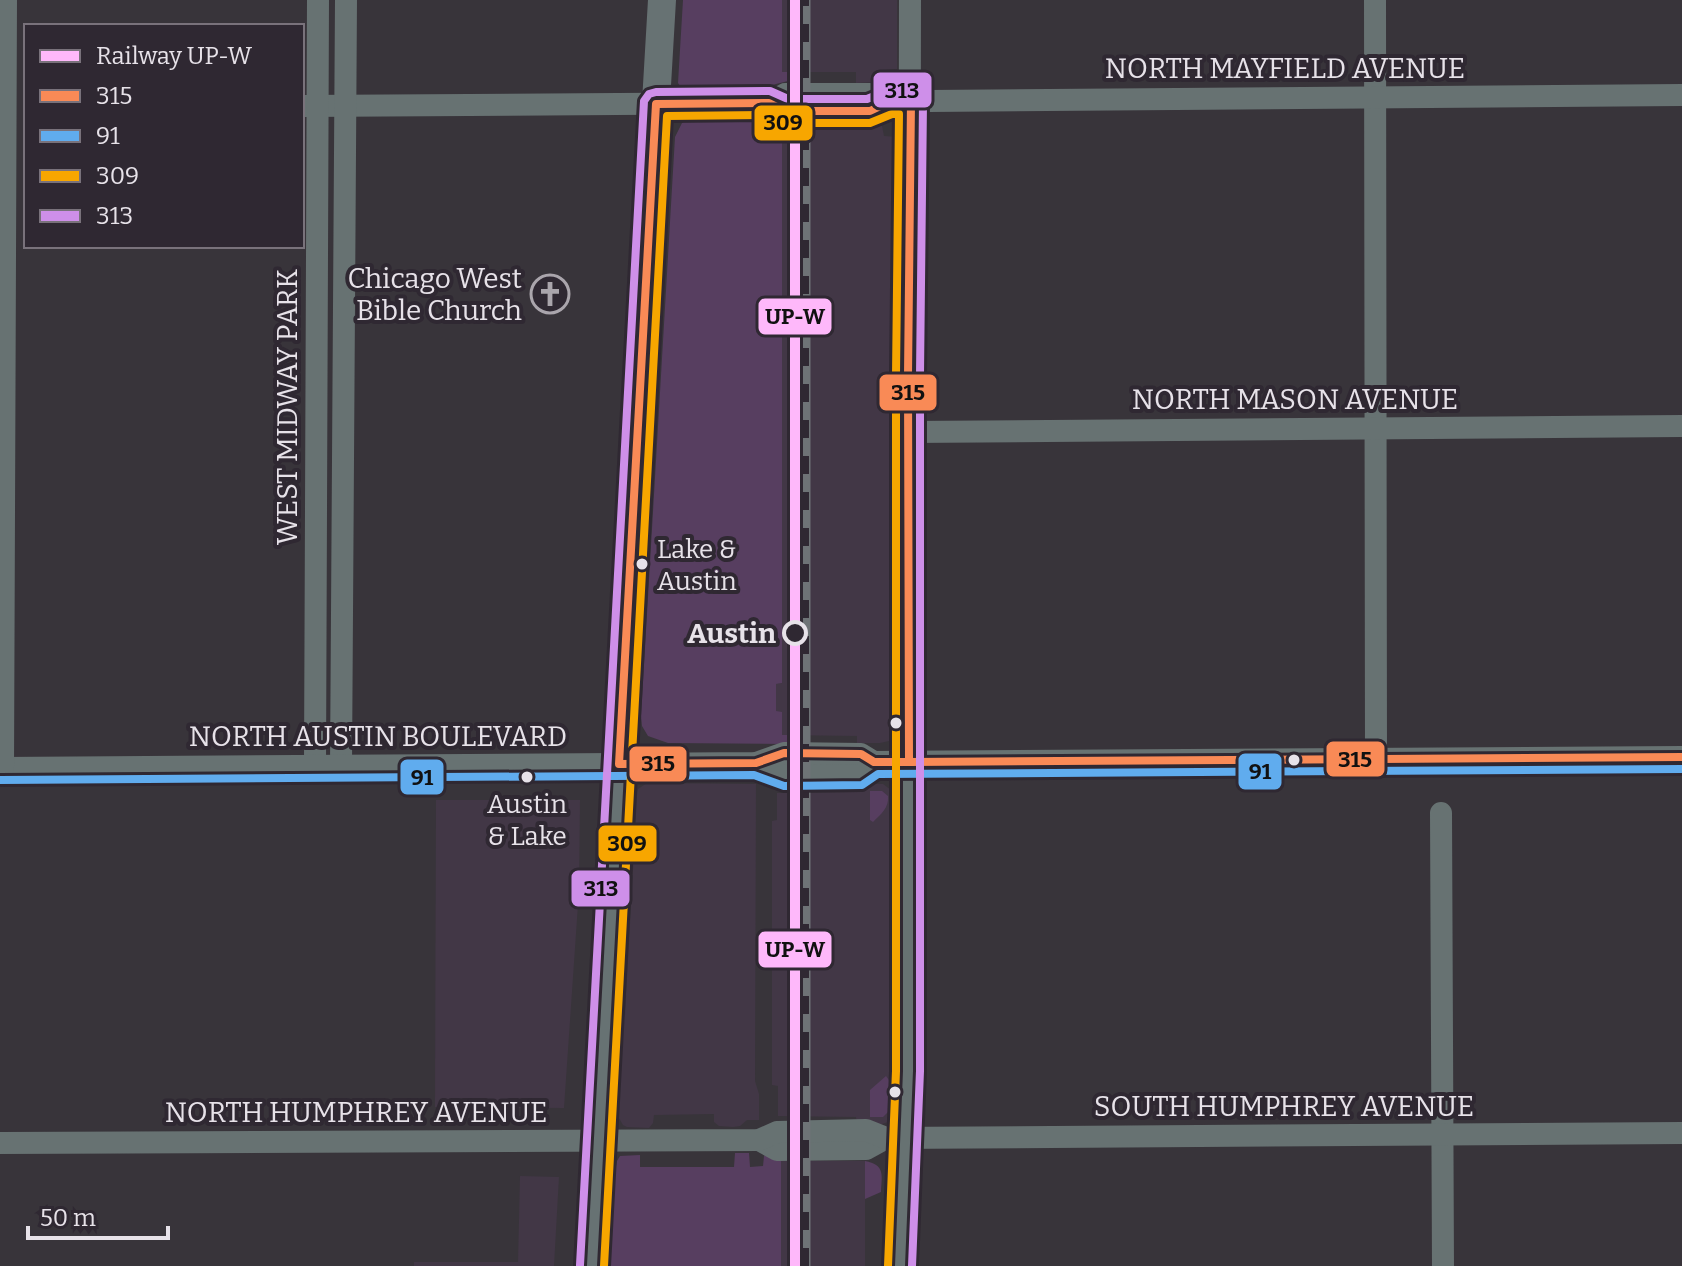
<svg xmlns="http://www.w3.org/2000/svg" width="1682" height="1266" font-family="Bitter,serif">
<defs>
<pattern id="grass-tufts" width="24" height="20" patternUnits="userSpaceOnUse" patternTransform="scale(2)"><rect width="24" height="20" fill="#573e60"/><path d="M3 7l-1-3M5 7V3M7 7l1-3M15 17l-1-3M17 17v-4M19 17l1-3" fill="none" stroke="#6f5a77"/></pattern>
</defs>
<rect width="100%" height="100%" fill="#38343a"/>
<!-- built -->
<g fill="#423746">
<path d="M782 0H897V69L883 70 882 75 875 82 856 83V72H782Z"/>
<path d="M857 120 875 121 882 126 884 136 898 137 897 732 895 737 889 741 880 743H857V736L782 735V712H776V684L782 683V130L856 129Z"/>
<path d="M647 783 756 784 755 1081 759 1094V1120H747L740 1126 733 1127 719 1126 714 1122V1114L654 1115 653 1123 649 1128 627 1127 623 1125 619 1118 617 1057 618 1024 625 1015 637 796 638 789Z"/>
<path d="M858 783 883 784 891 790 894 796 898 829 896 1107 894 1115 888 1122 879 1125 857 1124 856 1117 778 1116V1086L772 1085V821L777 820V793L857 792Z"/>
<path d="M436 800H580L579 890 564 1108 435 1107Z"/>
<rect x="781" y="1161" width="84" height="105"/>
<path d="M520 1176 559 1177 554 1266H414V1262H518Z"/>
</g>
<!-- grass -->
<path fill="url(#grass-tufts)" d="M895 903 897 904 896 1060 895 1059Z"/>
<!-- green -->
<g fill="#573e60">
<path d="M683 0H782V72H787L788 81 752 90H690L682 89 678 83Z"/>
<path d="M752 116 788 120V130H782V683L776 684V711L782 712V735H788V744L668 743 648 736 642 726 641 716 675 137 682 123 689 117Z"/>
<path d="M870 791H882L888 796C889 808 881 814 873 822L870 820Z"/>
<path d="M886 1076 891 1083V1094H888V1099L891 1100V1109L883 1117H870V1090Z"/>
<path d="M735 1153H749L750 1167 763 1166 764 1156 766 1154 781 1161V1266H610L615 1172 617 1161 620 1156 640 1155V1167H734Z"/>
<path d="M865 1161C885 1165 882 1174 881 1192L865 1199Z"/>
</g>
<g fill="none" stroke-linecap="round" stroke-linejoin="round">
<!-- minor -->
<g stroke="#677272" stroke-width="22">
<path d="M1375 0 1376 759"/>
<path d="M769 103 785 94H870L889 102"/>
<path d="M302 106 769 103 785 111H870L889 102 929 101 1682 95"/>
<path d="M909 432 1682 426"/>
<path d="M756 763 784 774 861 773 874 762"/>
<path d="M315 766 318 0"/>
<path d="M341 766 346 0"/>
<path d="M0 768 756 763 784 753 861 754 874 762 1682 757"/>
<path d="M3 768 6 0"/>
<path d="M1441 813 1443 1266"/>
<path d="M759 1140 777 1150 866 1149 886 1138"/>
<path d="M0 1143 759 1140 777 1132 866 1130 886 1138 1682 1133"/>
<path d="M900 1266 908 1071 910 0"/>
</g>
<!-- major -->
<path stroke="#677273" stroke-width="28" d="M592 1266 618 796 641 358 662 0"/>
<defs>
<path id="rail" d="M806 1266V0"/>
</defs>
<!-- rail casing -->
<use href="#rail" stroke="#6e7376" stroke-width="9"/>
<!-- rail -->
<use href="#rail" stroke="#2f2832" stroke-width="6" stroke-dasharray="18" stroke-linecap="butt"/>
<defs>
<g id="bus-1">
<path d="M889 102H911L908 375 909 762H874L861 754 784 753 756 763 619 764 656 104 769 103 785 111H870Z"/>
<path d="M909 762 1682 757"/>
</g>
<path id="bus-2" d="M0 780 754 775 784 786 862 785 878 774 1682 769"/>
<path id="bus-3" d="M604 1266 667 116 766 115 784 123H870L892 114H899L896 375V1071L888 1266"/>
<path id="bus-4" d="M580 1265 644 101 649 94 656 92 770 91 788 99H867L889 90H912L920 94 923 102 920 375V1071L912 1266"/>
</defs>
<!-- bus-1 casing -->
<use href="#bus-1" stroke="#2f2832" stroke-width="14"/>
<!-- bus-2 casing -->
<use href="#bus-2" stroke="#2f2832" stroke-width="14"/>
<!-- bus-3 casing -->
<use href="#bus-3" stroke="#2f2832" stroke-width="14"/>
<!-- bus-4 casing -->
<use href="#bus-4" stroke="#2f2832" stroke-width="14"/>
<!-- bus-1 -->
<use href="#bus-1" stroke="#f98a56" stroke-width="8"/>
<!-- bus-2 -->
<use href="#bus-2" stroke="#60acee" stroke-width="8"/>
<!-- bus-3 -->
<use href="#bus-3" stroke="#f7a600" stroke-width="8"/>
<!-- bus-4 -->
<use href="#bus-4" stroke="#ce8fe9" stroke-width="8"/>
<defs>
<path id="rail-1" d="M795 0V1266"/>
</defs>
<!-- rail-1 casing -->
<use href="#rail-1" stroke="#2f2832" stroke-width="16"/>
<!-- rail-1 -->
<use href="#rail-1" stroke="#feb8fa" stroke-width="10"/>
</g>
<!-- icons -->
<defs>
<symbol id="church-ring" viewBox="-11 -11 22 22"><circle r="9.5" fill="#2f2832" stroke="#aaa5ac" stroke-width="1.5"/><path d="M-1.2-6h2.4v3.5h3.3v2.4h-3.3V6h-2.4V-.1h-3.3v-2.4h3.3Z" fill="#aaa5ac"/></symbol>
</defs>
<g fill-rule="evenodd">
<use href="#church-ring" x="528" y="272" width="44" height="44"/>
</g>
<!-- markers -->
<g fill="#e7e2e9" stroke="#2f2832" stroke-width="3">
<circle cx="642" cy="564" r="7"/>
<circle cx="896" cy="723" r="7"/>
<circle cx="1294" cy="760" r="7"/>
<circle cx="527" cy="777" r="7"/>
<circle cx="895" cy="1092" r="7"/>
</g>
<circle fill="#2f2832" stroke="#e7e2e9" stroke-width="4" cx="795" cy="633" r="11"/>
<g text-anchor="middle" dominant-baseline="central" stroke-width="8" stroke-linejoin="round" paint-order="stroke">
<!-- bus labels -->
<g font-size="26" fill="#e7e2e9" stroke="#2f2832" text-anchor="start">
<text x="657" y="549">Lake &amp;<tspan x="657" dy="32">Austin</tspan></text>
<text x="527" y="804" text-anchor="middle">Austin<tspan x="527" dy="32">&amp; Lake</tspan></text>
</g>
<!-- street labels -->
<g font-size="28" fill="#e7e2e9" stroke="#2f2832">
<text x="1285" y="68">NORTH MAYFIELD AVENUE</text>
<text x="1295" y="399">NORTH MASON AVENUE</text>
<text transform="translate(287 407) rotate(-90)">WEST MIDWAY PARK</text>
<text x="378" y="736">NORTH AUSTIN BOULEVARD</text>
<text x="1284" y="1106">SOUTH HUMPHREY AVENUE</text>
<text x="356" y="1112">NORTH HUMPHREY AVENUE</text>
</g>
<!-- poi labels -->
<g font-size="28" fill="#e7e2e9" stroke="#2f2832" text-anchor="end">
<text x="522" y="278">Chicago West<tspan x="522" dy="32">Bible Church</tspan></text>
</g>
<!-- stop labels -->
<g font-size="28" font-weight="bold" fill="#e7e2e9" stroke="#2f2832" text-anchor="end">
<text x="776" y="633">Austin</text>
</g>
</g>
<g stroke="#2f2832" stroke-width="3">
<rect x="872" y="71" width="61" height="38" rx="8" fill="#ce8fe9"/>
<rect x="753" y="104" width="61" height="38" rx="8" fill="#f7a600"/>
<rect x="757" y="297" width="76" height="39" rx="8" fill="#feb8fa"/>
<rect x="878" y="373" width="60" height="39" rx="8" fill="#f98a56"/>
<rect x="1325" y="740" width="61" height="38" rx="8" fill="#f98a56"/>
<rect x="628" y="745" width="60" height="38" rx="8" fill="#f98a56"/>
<rect x="1237" y="752" width="46" height="39" rx="8" fill="#60acee"/>
<rect x="399" y="758" width="46" height="38" rx="8" fill="#60acee"/>
<rect x="597" y="824" width="61" height="39" rx="8" fill="#f7a600"/>
<rect x="570" y="869" width="61" height="39" rx="8" fill="#ce8fe9"/>
<rect x="757" y="930" width="76" height="39" rx="8" fill="#feb8fa"/>
</g>
<g font-size="22" text-anchor="middle" font-weight="bold" fill="#111">
<text x="902" y="98">313</text>
<text x="783" y="130">309</text>
<text x="795" y="324">UP-W</text>
<text x="908" y="400">315</text>
<text x="1355" y="767">315</text>
<text x="658" y="771">315</text>
<text x="1260" y="779">91</text>
<text x="422" y="785">91</text>
<text x="627" y="851">309</text>
<text x="601" y="896">313</text>
<text x="795" y="957">UP-W</text>
</g>
<!-- legend -->
<rect x="24" y="24" width="280" height="224" fill="#2f2832" stroke="#79727b" stroke-width="2"/>
<rect x="40" y="50" width="40" height="12" fill="#feb8fa" stroke="#79727b" stroke-width="2"/>
<text x="96" y="64" font-size="24" fill="#e7e2e9">Railway UP-W</text>
<rect x="40" y="90" width="40" height="12" fill="#f98a56" stroke="#79727b" stroke-width="2"/>
<text x="96" y="104" font-size="24" fill="#e7e2e9">315</text>
<rect x="40" y="130" width="40" height="12" fill="#60acee" stroke="#79727b" stroke-width="2"/>
<text x="96" y="144" font-size="24" fill="#e7e2e9">91</text>
<rect x="40" y="170" width="40" height="12" fill="#f7a600" stroke="#79727b" stroke-width="2"/>
<text x="96" y="184" font-size="24" fill="#e7e2e9">309</text>
<rect x="40" y="210" width="40" height="12" fill="#ce8fe9" stroke="#79727b" stroke-width="2"/>
<text x="96" y="224" font-size="24" fill="#e7e2e9">313</text>
<!-- scale -->
<path d="M28 1226v12h140v-12" fill="none" stroke="#e7e2e9" stroke-width="4"/>
<text x="40" y="1226" font-size="24" fill="#e7e2e9" stroke="#2f2832" stroke-width="6" paint-order="stroke">50 m</text>
</svg>
